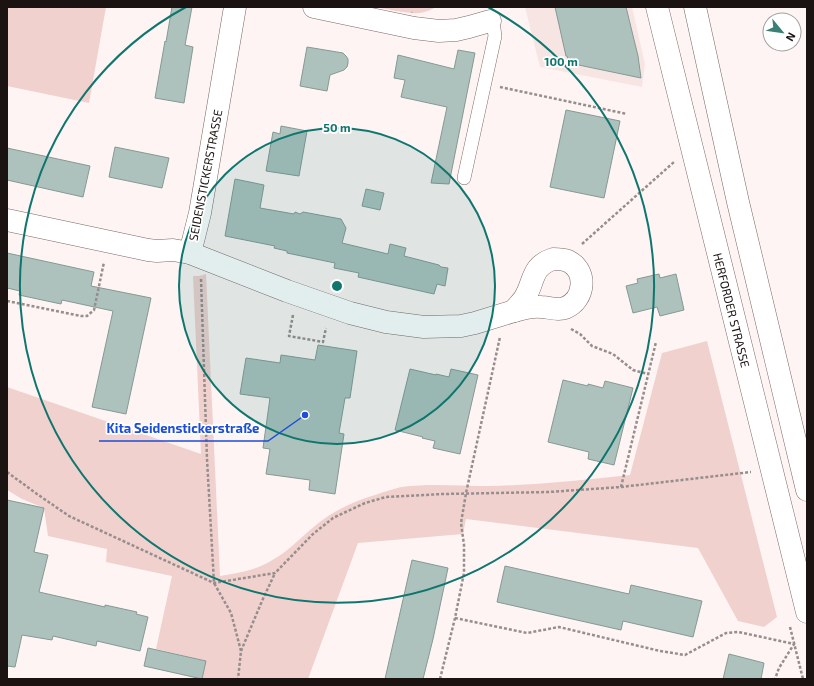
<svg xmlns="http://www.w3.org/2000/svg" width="814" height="686" font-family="'Exo 2',sans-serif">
<defs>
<pattern id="forest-firs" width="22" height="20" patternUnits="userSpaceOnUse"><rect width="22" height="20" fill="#f0d1ce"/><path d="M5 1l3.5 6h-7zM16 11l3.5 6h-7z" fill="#cdb3b0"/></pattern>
</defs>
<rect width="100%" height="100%" fill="#fdf4f3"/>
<!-- built -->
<path fill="#f7e5e4" d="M525 7H632L645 64 642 87 540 67Z"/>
<!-- green -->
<g fill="#f0d1ce">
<path d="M7 7H106L89 103 7 86Z"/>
<path d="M206 274 220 576C239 573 258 570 274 559 290 550 302 536 316 525 333 511 354 501 375 495 383 492 393 489 401 487 430 483 460 486 489 486 536 485 583 480 630 475L662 353 707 341 777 617 764 627 738 621 698 548 466 519 463 534 358 543 308 679H202L206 661 156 649 172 576 106 562 107 549 48 536 44 508 22 499 7 490V387L201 454 193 276H199Z"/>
</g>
<!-- forest -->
<path fill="url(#forest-firs)" d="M381 7H436C431 10 426 12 420 13 409 14 392 10 381 8Z"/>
<!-- building -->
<g fill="#adc2bd" stroke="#859995">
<path d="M172 7H192L185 45 193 47 184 103 155 98 165 41 166 42Z"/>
<path d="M555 7H626L638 56 641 78 569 63 567 56H566Z"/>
<path d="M307 47 343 53 346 56 348 59V63L347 67 344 70 330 75 327 91 300 86Z"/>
<path d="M458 50 475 53 449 184 431 183 447 107 401 97 405 80 394 78 398 55 454 69Z"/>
<path d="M566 110 620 121 604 198 550 187Z"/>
<path d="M281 126 307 131 299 176 266 171 273 132 280 134Z"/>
<path d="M115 147 169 158 162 188 109 177Z"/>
<path d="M7 148 90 166 83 197 7 180Z"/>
<path d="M235 179 264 185 260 208 294 214 295 212 300 214 303 212 341 219 346 228 342 243 388 254 390 244 406 248 404 256 439 265 441 267 448 268 445 286 437 284 434 294 358 277 359 273 334 268 335 263 287 253V251L274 248 275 246 225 236Z"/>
<path d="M366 189 384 193 380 210 362 206Z"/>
<path d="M7 253 94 272 91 286 151 298 126 414 92 407 113 311 62 300 61 304 19 295 20 291 7 288Z"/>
<path d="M659 274 660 278 676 274 684 310 660 316 657 307 633 313 626 286 638 283 637 279Z"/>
<path d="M318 345 357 351 350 398H345L339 433 344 434 335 494 309 490 310 480 266 474 270 449 263 448 270 398 240 394 246 358 280 363 281 355 315 360Z"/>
<path d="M410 369 436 375V374L449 377 451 369 478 375 460 454 433 448 435 441 422 438 423 437 395 430Z"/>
<path d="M563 380 588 386V384L603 388 605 381 633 388 614 465 588 459 589 452 548 442Z"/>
<path d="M7 500 44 508 34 552 48 555 39 592 105 607V605L137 612 136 614 148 617 140 651 97 641 96 646 53 636 52 640 22 635 15 667 7 666Z"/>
<path d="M412 560 448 568 433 639 423 679H385Z"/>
<path d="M505 566 629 594 631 585 702 601 693 637 623 621 621 630 497 602Z"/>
<path d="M148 648 206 661 202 679 144 666Z"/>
<path d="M729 654 764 663 761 679H723Z"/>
</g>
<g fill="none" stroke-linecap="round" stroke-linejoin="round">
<defs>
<path id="lane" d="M464 178 495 36 494 29 490 21"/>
<g id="street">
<path d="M314 7 414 28 439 31 456 30 469 27 490 21"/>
<path d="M7 220 148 250 157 251 173 250 190 253 200 213 235 7"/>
<path d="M190 253 287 291 350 313 386 322 424 327 461 326 475 323 514 311"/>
<path d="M553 259C558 259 563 259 568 261 588 271 585 300 565 308 557 311 549 307 541 307 532 306 522 309 514 311 517 307 521 303 524 299 535 282 530 267 553 259Z"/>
</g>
<g id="primary">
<path d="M657 7 807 612"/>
<path d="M695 7 738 202 807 490"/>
</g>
</defs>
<!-- lane casing -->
<use href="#lane" stroke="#7b6967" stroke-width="14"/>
<!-- street casing -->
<use href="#street" stroke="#7b6967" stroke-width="23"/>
<!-- primary casing -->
<use href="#primary" stroke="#7b6967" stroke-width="23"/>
<!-- path -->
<g stroke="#968e8d" stroke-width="2.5" stroke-dasharray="3 2" stroke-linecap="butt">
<path d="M500 87 627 114"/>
<path d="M582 244 674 162"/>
<path d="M201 279 207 459 214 583 231 613 241 651 238 679"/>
<path d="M7 301 81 316H87L94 310 104 262"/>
<path d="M293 315 289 336 323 342 326 328"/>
<path d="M571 329 580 334 592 346 613 354 633 370 648 374"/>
<path d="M7 472 37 494 69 516 214 583 275 573 313 534 333 518 365 503 386 497 443 494 549 492 621 487 751 472"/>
<path d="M621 487 656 342"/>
<path d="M455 618 527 633 559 627 660 651 685 655 726 633 738 632 748 634 794 644 779 668 775 679"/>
<path d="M790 627 803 679"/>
<path d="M241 651 262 601 275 573"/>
<path d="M440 679 455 618 464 573V545L461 523 466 493 500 337"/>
</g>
<!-- lane -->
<use href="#lane" stroke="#fff" stroke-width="13"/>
<!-- street -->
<use href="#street" stroke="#fff" stroke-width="22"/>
<!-- primary -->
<use href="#primary" stroke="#fff" stroke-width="22"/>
</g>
<!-- distance rings -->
<circle cx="337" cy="286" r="158" fill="#0f766e" fill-opacity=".12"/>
<g fill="none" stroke="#0f766e" stroke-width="2">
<circle cx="337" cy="286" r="158"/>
<path d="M488 7A317 317 0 1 1 186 7"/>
</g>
<g text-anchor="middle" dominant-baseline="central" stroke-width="3.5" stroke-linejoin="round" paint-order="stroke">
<!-- street labels -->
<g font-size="12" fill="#1a1312" stroke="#fff">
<text transform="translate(205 175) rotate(-79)">SEIDENSTICKERSTRASSE</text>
<text transform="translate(732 310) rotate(76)">HERFORDER STRASSE</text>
</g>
</g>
<circle cx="337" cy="286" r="6" fill="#0f766e" stroke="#fff" stroke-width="2"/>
<g font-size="12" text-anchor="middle" font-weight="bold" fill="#0f766e" stroke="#fff" stroke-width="3.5" stroke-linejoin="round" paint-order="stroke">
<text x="561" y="66">100 m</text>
<text x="337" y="132">50 m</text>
</g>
<!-- callouts -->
<path fill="none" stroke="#1d4ed8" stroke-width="1.5" d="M305 415L268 441H99"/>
<circle fill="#1d4ed8" stroke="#fff" stroke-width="1.5" cx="305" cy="415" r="4"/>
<g font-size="13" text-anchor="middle" font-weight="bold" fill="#1d4ed8" stroke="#fff" stroke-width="3.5" stroke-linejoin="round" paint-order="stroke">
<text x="183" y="433">Kita Seidenstickerstraße</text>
</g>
<!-- border -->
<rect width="814" height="686" fill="none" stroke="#1a1312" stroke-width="16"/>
<!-- north arrow -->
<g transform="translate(782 32) rotate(119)"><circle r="19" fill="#ffffff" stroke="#a3a1a0"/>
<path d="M0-3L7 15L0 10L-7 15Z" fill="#3b8074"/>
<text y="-6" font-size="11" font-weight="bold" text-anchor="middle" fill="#1a1312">N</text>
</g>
</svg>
